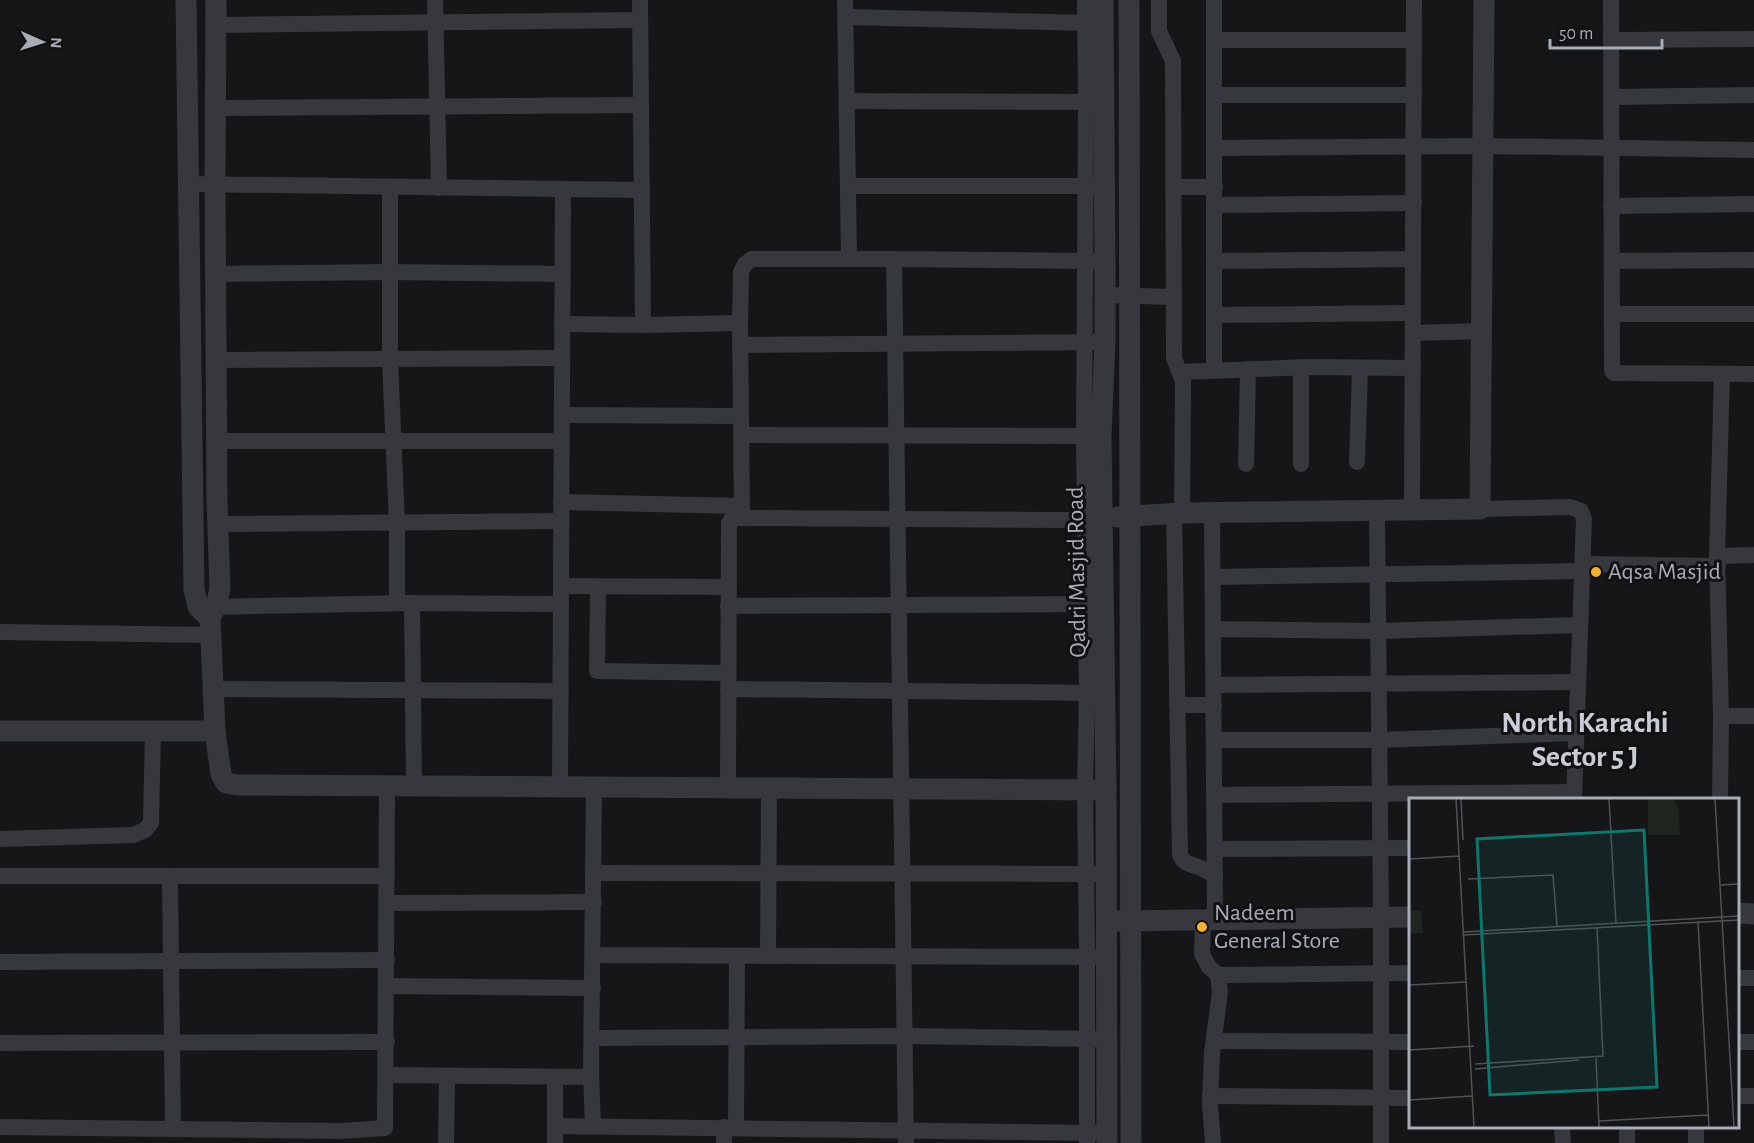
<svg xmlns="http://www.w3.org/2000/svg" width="1754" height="1143" font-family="'Alegreya Sans',sans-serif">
<rect width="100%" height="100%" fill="#161618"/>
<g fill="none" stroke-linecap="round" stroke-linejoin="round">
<!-- minor -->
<g stroke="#37383d" stroke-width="16">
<path d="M435 0 439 188"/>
<path d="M640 0 643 325"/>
<path d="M845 0 849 259"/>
<path d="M1085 0 1086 102 1084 436 1087 693 1085 790 1087 957V1143"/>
<path d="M1159 0V31L1173 61 1174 358 1183 382 1182 513"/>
<path d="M1214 0V371"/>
<path d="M1611 0 1612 371 1614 373 1754 374"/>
<path d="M846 17 1093 23"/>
<path d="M216 25 640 20"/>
<path d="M1214 40H1413"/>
<path d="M1611 40 1754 39"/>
<path d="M1214 95H1414"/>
<path d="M1611 97 1754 95"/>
<path d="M847 101 1097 102"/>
<path d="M216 108 641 105"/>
<path d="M1215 148 1483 146 1754 150"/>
<path d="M188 184 642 190"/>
<path d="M848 186H1095"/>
<path d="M390 187V360L397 523V603"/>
<path d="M1174 187H1215"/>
<path d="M1214 205 1414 203"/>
<path d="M1611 206 1754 204"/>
<path d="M894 259 906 1143"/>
<path d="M1214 261 1413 259"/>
<path d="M1612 261 1754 260"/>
<path d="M216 274 390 272 562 274"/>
<path d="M1105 295 1174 297"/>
<path d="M1612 314H1754"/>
<path d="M1214 315 1413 313"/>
<path d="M562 324 643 325 740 323 741 272 745 264 752 259H894L1095 261"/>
<path d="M1413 333 1481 331"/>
<path d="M740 345 1095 342"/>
<path d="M216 360 561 358"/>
<path d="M1180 372 1308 367 1413 368"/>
<path d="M562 415 741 416"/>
<path d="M741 435 1094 436"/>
<path d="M216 441H561"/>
<path d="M1357 462 1360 368"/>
<path d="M1246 464 1248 369"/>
<path d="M1301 464V368"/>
<path d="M561 502 741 506"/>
<path d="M1480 509 1570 507 1581 511 1584 519 1574 800"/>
<path d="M1377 510 1381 918V1143"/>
<path d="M1412 510 1414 0"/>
<path d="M1174 513 1180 855C1184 865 1192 864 1201 868 1206 870 1211 873 1215 876"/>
<path d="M1212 513 1215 919"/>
<path d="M742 518 1070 520 1095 518"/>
<path d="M217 524 561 521"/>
<path d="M1717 556 1754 555"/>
<path d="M1583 564 1718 566"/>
<path d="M1213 577 1582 571"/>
<path d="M561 586 728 587"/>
<path d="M598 587 597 671 728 673"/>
<path d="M412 603 414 787"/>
<path d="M728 606 1096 604"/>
<path d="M205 607 412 603 561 604"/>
<path d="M1213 629 1378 631 1580 625"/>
<path d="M0 632 210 635"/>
<path d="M1214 685 1578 682"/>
<path d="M212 689 561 691"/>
<path d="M728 689 1098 693"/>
<path d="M1177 705H1214"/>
<path d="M1721 716H1754"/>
<path d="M1214 740H1379L1576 733"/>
<path d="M560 786 563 189"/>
<path d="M728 787 729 523 732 518H742L740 323"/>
<path d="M1214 795 1574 792"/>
<path d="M1720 800 1721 716 1717 556 1722 374"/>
<path d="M0 839 133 835 145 830 151 823 153 731"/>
<path d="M1215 849 1410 848"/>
<path d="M594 873 1097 874"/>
<path d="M0 876H387"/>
<path d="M170 876 173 1129"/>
<path d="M387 903 594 902"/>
<path d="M1203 919 1202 954 1209 967 1218 975 1220 992 1212 1053 1210 1104 1213 1143"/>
<path d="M593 955 1097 957"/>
<path d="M768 956 769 788"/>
<path d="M0 962 387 960"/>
<path d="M1218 975 1410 973"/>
<path d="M1738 978H1754"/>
<path d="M387 986 593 988"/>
<path d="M593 1038 905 1036 1096 1039"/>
<path d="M1214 1041 1410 1042"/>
<path d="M1738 1042H1754"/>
<path d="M0 1043 387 1042"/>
<path d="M591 1074 593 1126"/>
<path d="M387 1075 588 1077 591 1074 594 787"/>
<path d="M1210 1096 1410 1098"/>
<path d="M1738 1096H1754"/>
<path d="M555 1126 1098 1133"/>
<path d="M1562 1126 1563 1143"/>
<path d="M1627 1126V1143"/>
<path d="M1696 1126V1143"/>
<path d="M0 1127 340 1131 385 1128 387 786"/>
<path d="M724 1127V1143"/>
<path d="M736 1128 737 956"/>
<path d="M446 1143 447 1076"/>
<path d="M555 1143V1078"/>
</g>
<!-- tertiary -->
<g stroke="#37383d" stroke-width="21">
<path d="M186 0 194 589 198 607 210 618"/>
<path d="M216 0 215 185 217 502 220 588 216 606 210 618 215 731 221 774 226 783 238 785 1106 790"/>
<path d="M1103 0 1105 261V342L1101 436 1106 790 1107 1143"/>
<path d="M1129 0 1131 1143"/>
<path d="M1117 517 1182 513 1480 509 1484 0"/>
<path d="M0 731H215"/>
<path d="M1738 913 1754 914"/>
<path d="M1117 921 1410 917"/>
</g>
</g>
<!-- markers -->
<g fill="#f2b134" stroke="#111113" stroke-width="2">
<circle cx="1596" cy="572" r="6"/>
<circle cx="1202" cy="927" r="6"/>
</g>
<g text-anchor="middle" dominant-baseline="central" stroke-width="6" stroke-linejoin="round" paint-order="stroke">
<!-- street labels -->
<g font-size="24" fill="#a8adb8" stroke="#111113">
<text transform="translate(1077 572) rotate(-91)">Qadri Masjid Road</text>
</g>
<!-- poi labels -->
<g font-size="24" fill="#a8adb8" stroke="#111113" text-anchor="start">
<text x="1608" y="572">Aqsa Masjid</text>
<text x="1214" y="913">Nadeem<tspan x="1214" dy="28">General Store</tspan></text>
</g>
<!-- district labels -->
<g font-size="30" font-weight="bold" fill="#c9ccd4" stroke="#111113">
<text x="1585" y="723">North Karachi<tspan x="1585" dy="34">Sector 5 J</tspan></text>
</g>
</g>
<!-- overview -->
<g transform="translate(1409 798)">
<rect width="330" height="330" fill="#161618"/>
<path d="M239 1H264L270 12 271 37H239ZM0 113H12L14 135H0Z" fill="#1e261f"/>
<path fill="none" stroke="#505258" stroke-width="1.5" d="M47 1 65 329M52 1 54 42M200 1 207 126M306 1 325 329M0 61 50 58M59 81 144 77 148 128M312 87 330 86M289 123 300 329M55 134 330 118M55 137 330 122M0 187 57 184M0 252 65 248M187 260 190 329M66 266 194 258 188 130M66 271 170 262M0 302 63 298M190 323 299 317"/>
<path fill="#0f766e" fill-opacity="0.15" stroke="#0f766e" stroke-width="3" d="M235 32 248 289 81 297 68 41Z"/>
<rect width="330" height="330" fill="none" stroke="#a8adb8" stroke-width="3"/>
</g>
<!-- north arrow -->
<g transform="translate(42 42) rotate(93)" stroke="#111113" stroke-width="4.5" paint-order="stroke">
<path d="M0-4.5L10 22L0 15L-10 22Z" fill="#a8adb8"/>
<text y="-9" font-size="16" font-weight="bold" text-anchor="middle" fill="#a8adb8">N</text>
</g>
<!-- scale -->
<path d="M1550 39v9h112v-9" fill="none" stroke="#a8adb8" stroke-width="3"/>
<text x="1559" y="39" font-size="18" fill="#a8adb8" stroke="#111113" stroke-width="4.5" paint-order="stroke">50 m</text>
</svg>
